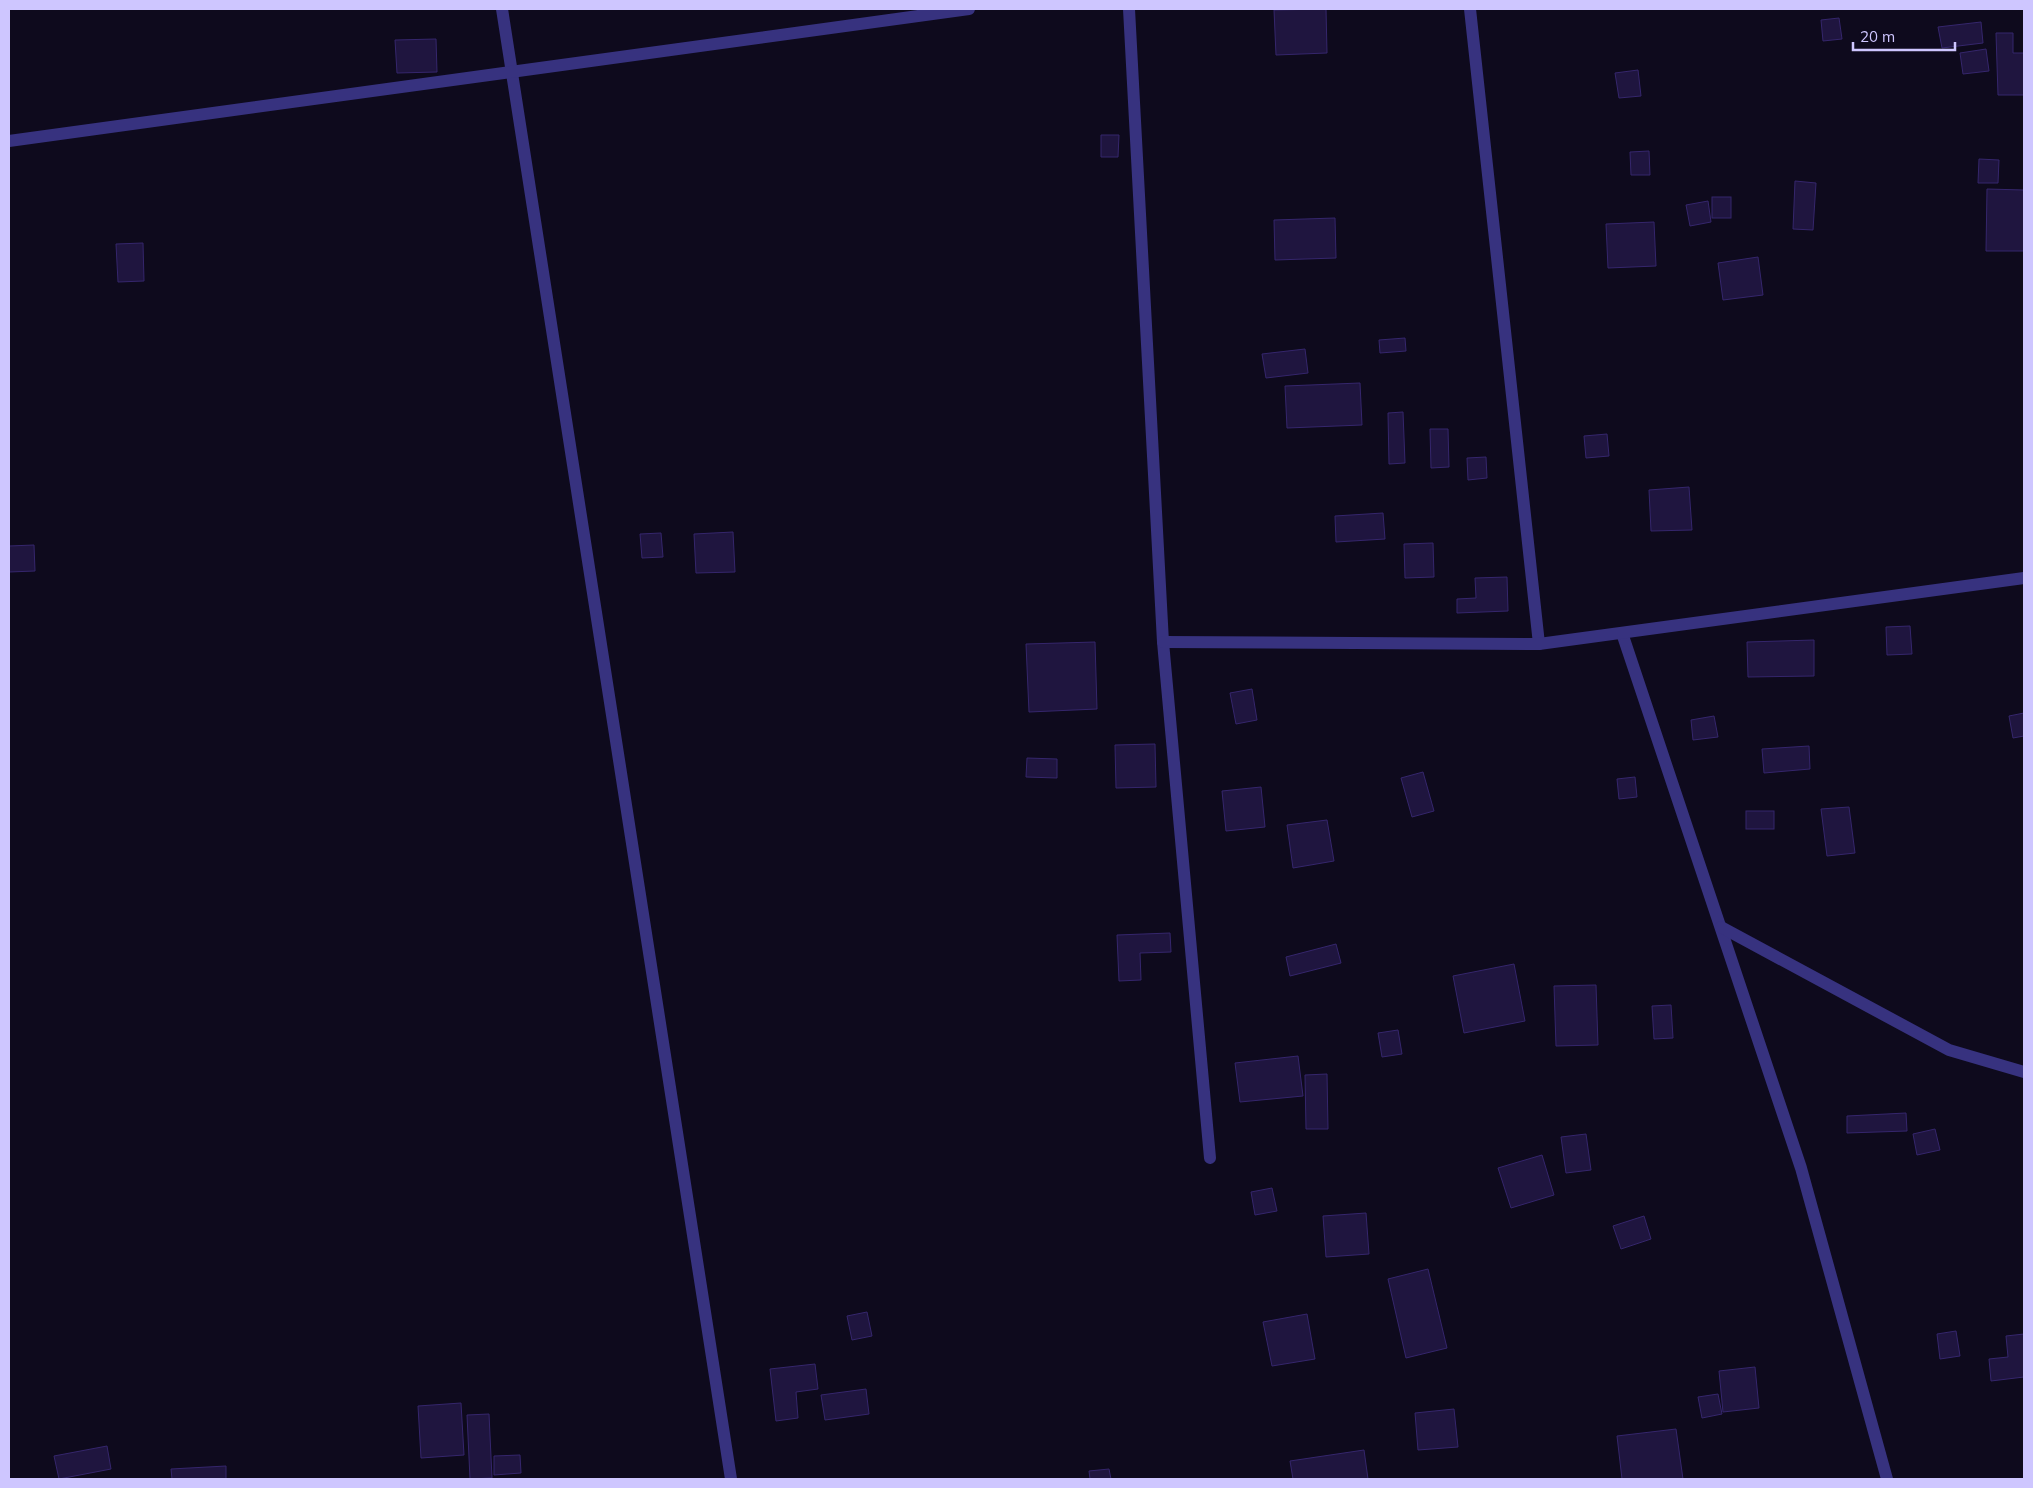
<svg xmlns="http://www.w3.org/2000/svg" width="2033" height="1488" font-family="Mulish,sans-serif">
<rect width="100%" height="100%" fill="#0e0a1d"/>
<!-- building -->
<g fill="#1f153f" stroke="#35266c">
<path d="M1326 9 1327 53 1276 55 1274 10Z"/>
<path d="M1839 18 1842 39 1823 41 1821 20Z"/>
<path d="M1981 22 1983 43 1942 48 1938 27Z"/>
<path d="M1996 33H2013V53H2024V95H1998Z"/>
<path d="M436 39 437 72 397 73 395 40Z"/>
<path d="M1986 49 1989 71 1963 74 1960 53Z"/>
<path d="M1638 70 1641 96 1619 98 1615 73Z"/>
<path d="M1101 135H1119L1118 157H1101Z"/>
<path d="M1649 151 1650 175H1631L1630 152Z"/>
<path d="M1979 159 1999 160 1998 183H1978Z"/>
<path d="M1795 181 1816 183 1813 230 1793 229Z"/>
<path d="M1987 189 2024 190V251H1986Z"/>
<rect x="1712" y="197" width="19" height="21"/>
<path d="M1708 201 1711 222 1690 226 1686 205Z"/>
<path d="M1335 218 1336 258 1275 260 1274 220Z"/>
<path d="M1654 222 1656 266 1608 268 1606 224Z"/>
<path d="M143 243 144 281 118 282 116 244Z"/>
<path d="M1758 257 1763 295 1723 300 1718 263Z"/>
<path d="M1405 338 1406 351 1380 353 1379 340Z"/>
<path d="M1305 349 1308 373 1266 378 1262 354Z"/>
<path d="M1360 383 1362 425 1287 428 1285 386Z"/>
<path d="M1403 412 1405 463 1389 464 1388 413Z"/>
<path d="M1430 429H1448L1449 467 1431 468Z"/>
<path d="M1607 434 1609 456 1586 458 1584 436Z"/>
<path d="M1486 457 1487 478 1468 480 1467 458Z"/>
<path d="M1689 487 1692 530 1651 531 1649 490Z"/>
<path d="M1383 513 1385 539 1336 542 1335 516Z"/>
<path d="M733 532 735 572 696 573 694 534Z"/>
<path d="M661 533 663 557 642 558 640 534Z"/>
<path d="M1433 543 1434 577 1405 578 1404 544Z"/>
<path d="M34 545 35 571 9 572V546Z"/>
<path d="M1507 577 1508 611 1457 613V599L1476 598 1475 578Z"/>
<path d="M1910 626 1912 654 1887 655 1886 627Z"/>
<path d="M1814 640V676L1748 677 1747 642Z"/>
<path d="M1095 642 1097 709 1029 712 1026 644Z"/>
<path d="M1252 689 1257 720 1236 724 1230 693Z"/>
<path d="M2024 713V736L2013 738 2009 716Z"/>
<path d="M1714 716 1718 737 1693 740 1691 720Z"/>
<path d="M1155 744 1156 787 1116 788 1115 745Z"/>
<path d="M1809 746 1810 769 1764 773 1762 749Z"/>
<path d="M1027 758 1057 759V778L1026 777Z"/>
<path d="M1423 772 1434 811 1412 817 1401 778Z"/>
<path d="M1635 777 1637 797 1619 799 1617 779Z"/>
<path d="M1261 787 1265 827 1226 831 1222 791Z"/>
<path d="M1849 807 1855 853 1827 856 1821 809Z"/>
<rect x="1746" y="811" width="28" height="18"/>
<path d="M1327 820 1334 861 1293 868 1287 825Z"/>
<path d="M1170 933 1171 952 1140 953 1141 980 1119 981 1117 935Z"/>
<path d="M1336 944 1341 963 1290 976 1286 957Z"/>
<path d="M1514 964 1525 1021 1464 1033 1453 976Z"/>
<path d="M1596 985 1598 1045 1556 1046 1554 986Z"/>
<path d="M1671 1005 1673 1038 1654 1039 1652 1006Z"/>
<path d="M1398 1030 1402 1054 1382 1057 1378 1033Z"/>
<path d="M1298 1056 1303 1096 1240 1102 1235 1063Z"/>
<path d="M1327 1074 1328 1129H1306L1305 1075Z"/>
<path d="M1906 1113 1907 1131 1847 1133V1116Z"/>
<path d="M1935 1129 1940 1150 1917 1155 1913 1134Z"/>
<path d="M1586 1134 1591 1170 1566 1173 1561 1137Z"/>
<path d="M1542 1155 1554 1195 1511 1208 1498 1168Z"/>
<path d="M1272 1188 1277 1211 1255 1215 1251 1192Z"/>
<path d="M1366 1213 1369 1254 1326 1257 1323 1216Z"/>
<path d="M1644 1216 1651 1239 1621 1249 1613 1226Z"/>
<path d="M1428 1269 1447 1348 1406 1358 1388 1279Z"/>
<path d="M867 1312 872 1336 852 1340 847 1316Z"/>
<path d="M1307 1314 1315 1359 1272 1366 1263 1322Z"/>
<path d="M1956 1331 1960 1356 1940 1359 1937 1334Z"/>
<path d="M2024 1334V1377L1991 1381 1989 1359 2008 1357 2006 1336Z"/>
<path d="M815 1364 818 1389 796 1392 798 1418 776 1421 770 1369Z"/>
<path d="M1755 1367 1759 1408 1723 1412 1719 1371Z"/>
<path d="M866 1389 869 1414 825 1420 821 1395Z"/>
<path d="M1718 1394 1722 1414 1702 1418 1698 1397Z"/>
<path d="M461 1403 464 1455 421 1458 418 1406Z"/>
<path d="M1454 1409 1458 1447 1418 1450 1415 1413Z"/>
<path d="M489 1414 492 1478 470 1479 467 1415Z"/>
<path d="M1676 1429 1683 1479H1622L1617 1436Z"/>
<path d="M107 1446 111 1469 59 1479 54 1456Z"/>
<path d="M1364 1450 1368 1479H1293L1290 1461Z"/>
<path d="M520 1455 521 1473 494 1475V1456Z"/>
<path d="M226 1466V1479H172L171 1469Z"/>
<path d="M1109 1469 1111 1479H1090L1089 1471Z"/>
</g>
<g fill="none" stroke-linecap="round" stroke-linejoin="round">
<!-- minor -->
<g stroke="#37327f" stroke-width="12">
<path d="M502 9 731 1479"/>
<path d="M1129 9 1163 642 1210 1158"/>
<path d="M1470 9 1539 644"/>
<path d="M9 141 969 9"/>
<path d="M1622 633 1801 1168 1887 1479"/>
<path d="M1163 642 1539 644 2024 578"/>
<path d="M1721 927 1949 1050 2024 1072"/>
</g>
</g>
<!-- border -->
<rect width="2033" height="1488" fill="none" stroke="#cec6ff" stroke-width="20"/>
<!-- scale -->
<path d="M1853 42v8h102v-8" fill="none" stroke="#cec6ff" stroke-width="2.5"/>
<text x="1860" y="42" font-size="15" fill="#cec6ff" stroke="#0e0a1d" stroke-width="4" paint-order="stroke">20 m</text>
</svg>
